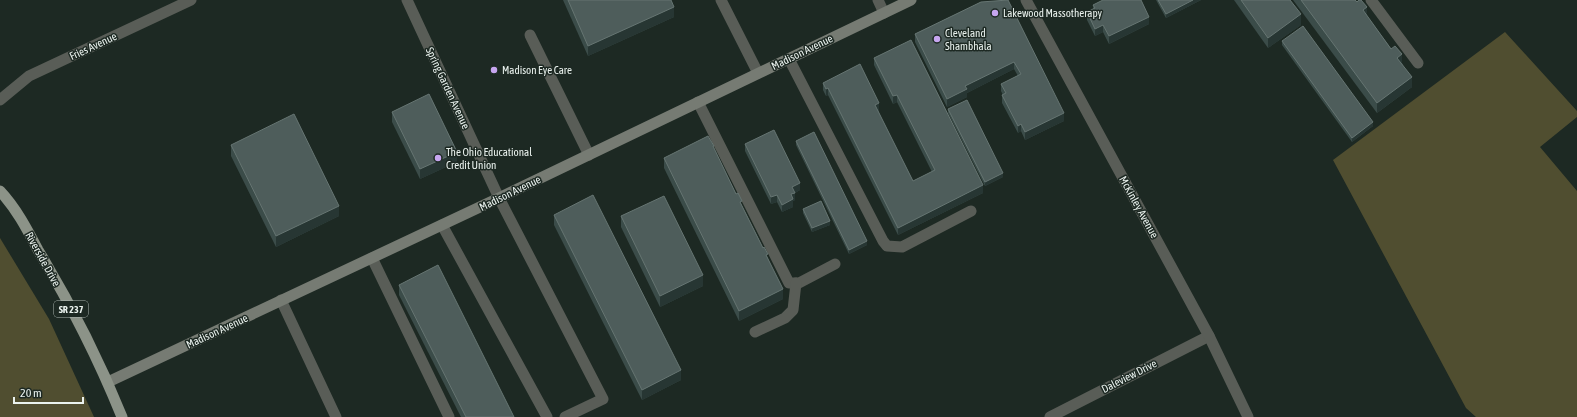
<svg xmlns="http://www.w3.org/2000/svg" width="1577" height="417" font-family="'Asap Condensed',sans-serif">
<rect width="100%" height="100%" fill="#1d2923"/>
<!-- forest -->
<g fill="#504e30">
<path d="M1505 32 1577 111V117L1540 147 1577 191V417H1476L1466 408 1333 160Z"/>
<path d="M0 238 49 319 94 417H0Z"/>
</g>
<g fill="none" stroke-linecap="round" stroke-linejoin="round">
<!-- service -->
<g stroke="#595d57" stroke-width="11">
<path d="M721 0 758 73"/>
<path d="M878 0 884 13"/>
<path d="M1371 0 1418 63"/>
<path d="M530 35 589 155"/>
<path d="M789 59 883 241 887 246 902 247 971 211"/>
<path d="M698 102 789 283H799L835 264"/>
<path d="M499 198 603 399 565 417"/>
<path d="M442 225 547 417"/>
<path d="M372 258 449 417"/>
<path d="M281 300 336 417"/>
<path d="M755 332 785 318 793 310 796 283"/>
</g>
<!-- minor -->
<g stroke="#595d57" stroke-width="11">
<path d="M407 0 499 198"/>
<path d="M0 100 29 76 191 0"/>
<path d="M1050 417 1209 336"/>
</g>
<!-- tertiary -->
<path stroke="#595d57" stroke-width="11" d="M1026 0 1209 336 1248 417"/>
<!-- secondary -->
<path stroke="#767b73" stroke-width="11" d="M108 382 499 198 911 0"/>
<!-- primary -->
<path stroke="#8c9388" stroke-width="11" d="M0 191C16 208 27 229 38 250 70 303 99 360 122 417"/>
</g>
<!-- wall -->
<g fill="#3b4c49">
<path d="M563 0H671L674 17 588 56Z"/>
<path d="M1156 0H1201L1166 18Z"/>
<path d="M1234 0H1290L1301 25 1268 48Z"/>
<path d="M1293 0H1355L1402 63 1412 87 1377 113Z"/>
<path d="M981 2 1064 121 1025 140 1021 131 1018 133 1002 103V95H1003L1001 91V84L1018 76 1014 69 967 93V97L947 107 915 42V34Z"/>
<path d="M1093 5 1149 24 1109 44 1103 32 1095 36 1087 20V12L1093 9Z"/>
<path d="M1282 41 1373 126 1352 142 1282 45Z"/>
<path d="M874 58 983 193 898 235 828 95 826 96 823 90V83L879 111H878L913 181 932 172 897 102 893 104 874 65Z"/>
<path d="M948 109 1003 177 985 186 948 113Z"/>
<path d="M392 112 457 162 420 179 392 122Z"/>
<path d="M796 141 867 245 849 254 796 145Z"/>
<path d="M745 144 800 190 795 193V200L793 201V207L782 212 777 202 771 204 745 151Z"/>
<path d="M231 145 339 216 276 247 231 156Z"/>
<path d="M714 149 768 258 783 299 739 321 664 168V158Z"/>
<path d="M803 209 830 225 812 232 803 213Z"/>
<path d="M554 215 681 380 642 400 554 225Z"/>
<path d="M621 216 703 286 660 307 621 227Z"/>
<path d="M399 285 514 417H461L399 295Z"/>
</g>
<!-- shaded-wall -->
<g fill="#273633">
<path d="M1193 0H1201L1166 18V14Z"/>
<path d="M674 7V17L588 56V46Z"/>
<path d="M1367 7V18L1363 10Z"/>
<path d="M1301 14V25L1268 48V38Z"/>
<path d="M1149 17V24L1109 44V36Z"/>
<path d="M1103 25V32L1095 36V29Z"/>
<path d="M1402 54V64L1397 58Z"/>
<path d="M1014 62V69L967 93V97L947 107V99L965 86Z"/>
<path d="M1412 77V87L1377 113V103Z"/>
<path d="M828 88V95L826 96V89Z"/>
<path d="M897 95V102L893 104V96Z"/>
<path d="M879 103V111L875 113V105Z"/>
<path d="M1064 113V121L1025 140V132Z"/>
<path d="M1373 122V126L1352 142V138Z"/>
<path d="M1021 124V131L1018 133V126Z"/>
<path d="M457 152V162L420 179V169Z"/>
<path d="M1003 173V177L985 186V182Z"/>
<path d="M800 183V190L795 193V200L793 201V207L782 212V205L791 194 792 187Z"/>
<path d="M983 185V193L898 235V228Z"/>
<path d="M777 195V202L771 204V197Z"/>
<path d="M339 206V216L276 247V236Z"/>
<path d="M830 221V225L812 232V228Z"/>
<path d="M867 241V245L849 254V250Z"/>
<path d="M703 275V286L660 307V296Z"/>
<path d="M783 289V299L739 321V311Z"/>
<path d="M681 370V380L642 400V390Z"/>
</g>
<!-- building -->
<g fill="#4e5d5b" stroke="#667572">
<path d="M568 0H671L674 7 588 46Z"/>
<path d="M1008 0 1064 113 1025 132 1021 124 1018 126 1002 95 1006 93 1001 84 1021 74 1014 62 965 86 967 89 947 99 915 34 981 2Z"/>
<path d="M1103 0H1141L1149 17 1109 36 1103 25 1095 29 1087 12 1095 8 1093 5Z"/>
<path d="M1158 0H1193L1166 14Z"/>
<path d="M1241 0H1290L1301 14 1268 38Z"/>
<path d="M1301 0H1355L1357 2 1359 0H1361L1367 7 1363 10 1391 49 1395 46 1402 54 1397 58 1412 77 1377 103Z"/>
<path d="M1303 26 1373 122 1352 138 1282 41Z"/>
<path d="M911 40 983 185 898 228 828 88 826 89 823 83 860 64 879 103 875 105 913 181 935 170 897 95 893 96 874 58Z"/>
<path d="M429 94 457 152 420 169 392 112Z"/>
<path d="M967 100 1003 173 985 182 948 109Z"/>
<path d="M294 114 339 206 276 236 231 145Z"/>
<path d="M774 130 800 183 792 187 795 193 791 194 793 199 782 205 777 195 771 197 745 144Z"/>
<path d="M814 132 867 241 849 250 796 141Z"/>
<path d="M708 136 714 146H713L736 194 738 193 742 201 740 202 763 248 764 247 768 254 766 255 783 289 739 311 664 158Z"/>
<path d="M593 195 681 370 642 390 554 215Z"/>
<path d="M664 196 703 275 660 296 621 216Z"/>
<path d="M821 201 830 221 812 228 803 209Z"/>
<path d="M438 265 514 417H466L399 285Z"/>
</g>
<!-- markers -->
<g fill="#c7a6f0" stroke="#1d2923" stroke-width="1.5">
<circle cx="995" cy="13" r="4"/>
<circle cx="937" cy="39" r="4"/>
<circle cx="494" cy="70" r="4"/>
<circle cx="438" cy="158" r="4"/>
</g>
<g text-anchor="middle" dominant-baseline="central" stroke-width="3" stroke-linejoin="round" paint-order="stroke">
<!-- shield labels -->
<rect fill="#1d2923" stroke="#acb6b1" stroke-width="1" x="54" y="301" width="34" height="16" rx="3"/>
<g font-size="10" font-weight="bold" fill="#eaf2ee">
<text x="71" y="309">SR 237</text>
</g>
<!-- poi labels -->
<g font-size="11" fill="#eaf2ee" stroke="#1d2923" text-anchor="start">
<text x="1003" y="13">Lakewood Massotherapy</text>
<text x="945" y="33">Cleveland<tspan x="945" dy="13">Shambhala</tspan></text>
<text x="502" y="70">Madison Eye Care</text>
<text x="446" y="152">The Ohio Educational<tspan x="446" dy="13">Credit Union</tspan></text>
</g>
<!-- street labels -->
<g font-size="11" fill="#eaf2ee" stroke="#1d2923">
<text transform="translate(93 46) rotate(-25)">Fries Avenue</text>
<text transform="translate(802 52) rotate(-26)">Madison Avenue</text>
<text transform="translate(448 88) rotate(65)">Spring Garden Avenue</text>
<text transform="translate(510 193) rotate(-26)">Madison Avenue</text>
<text transform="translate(1139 207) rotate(61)">McKinley Avenue</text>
<text transform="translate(43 259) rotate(61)">Riverside Drive</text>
<text transform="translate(217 331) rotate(-25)">Madison Avenue</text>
<text transform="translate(1129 376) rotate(-27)">Daleview Drive</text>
</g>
</g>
<!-- scale -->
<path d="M14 397v6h69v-6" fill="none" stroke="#eaf2ee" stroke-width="2"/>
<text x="20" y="397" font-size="12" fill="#eaf2ee" stroke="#1d2923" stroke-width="3" paint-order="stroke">20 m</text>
</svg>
